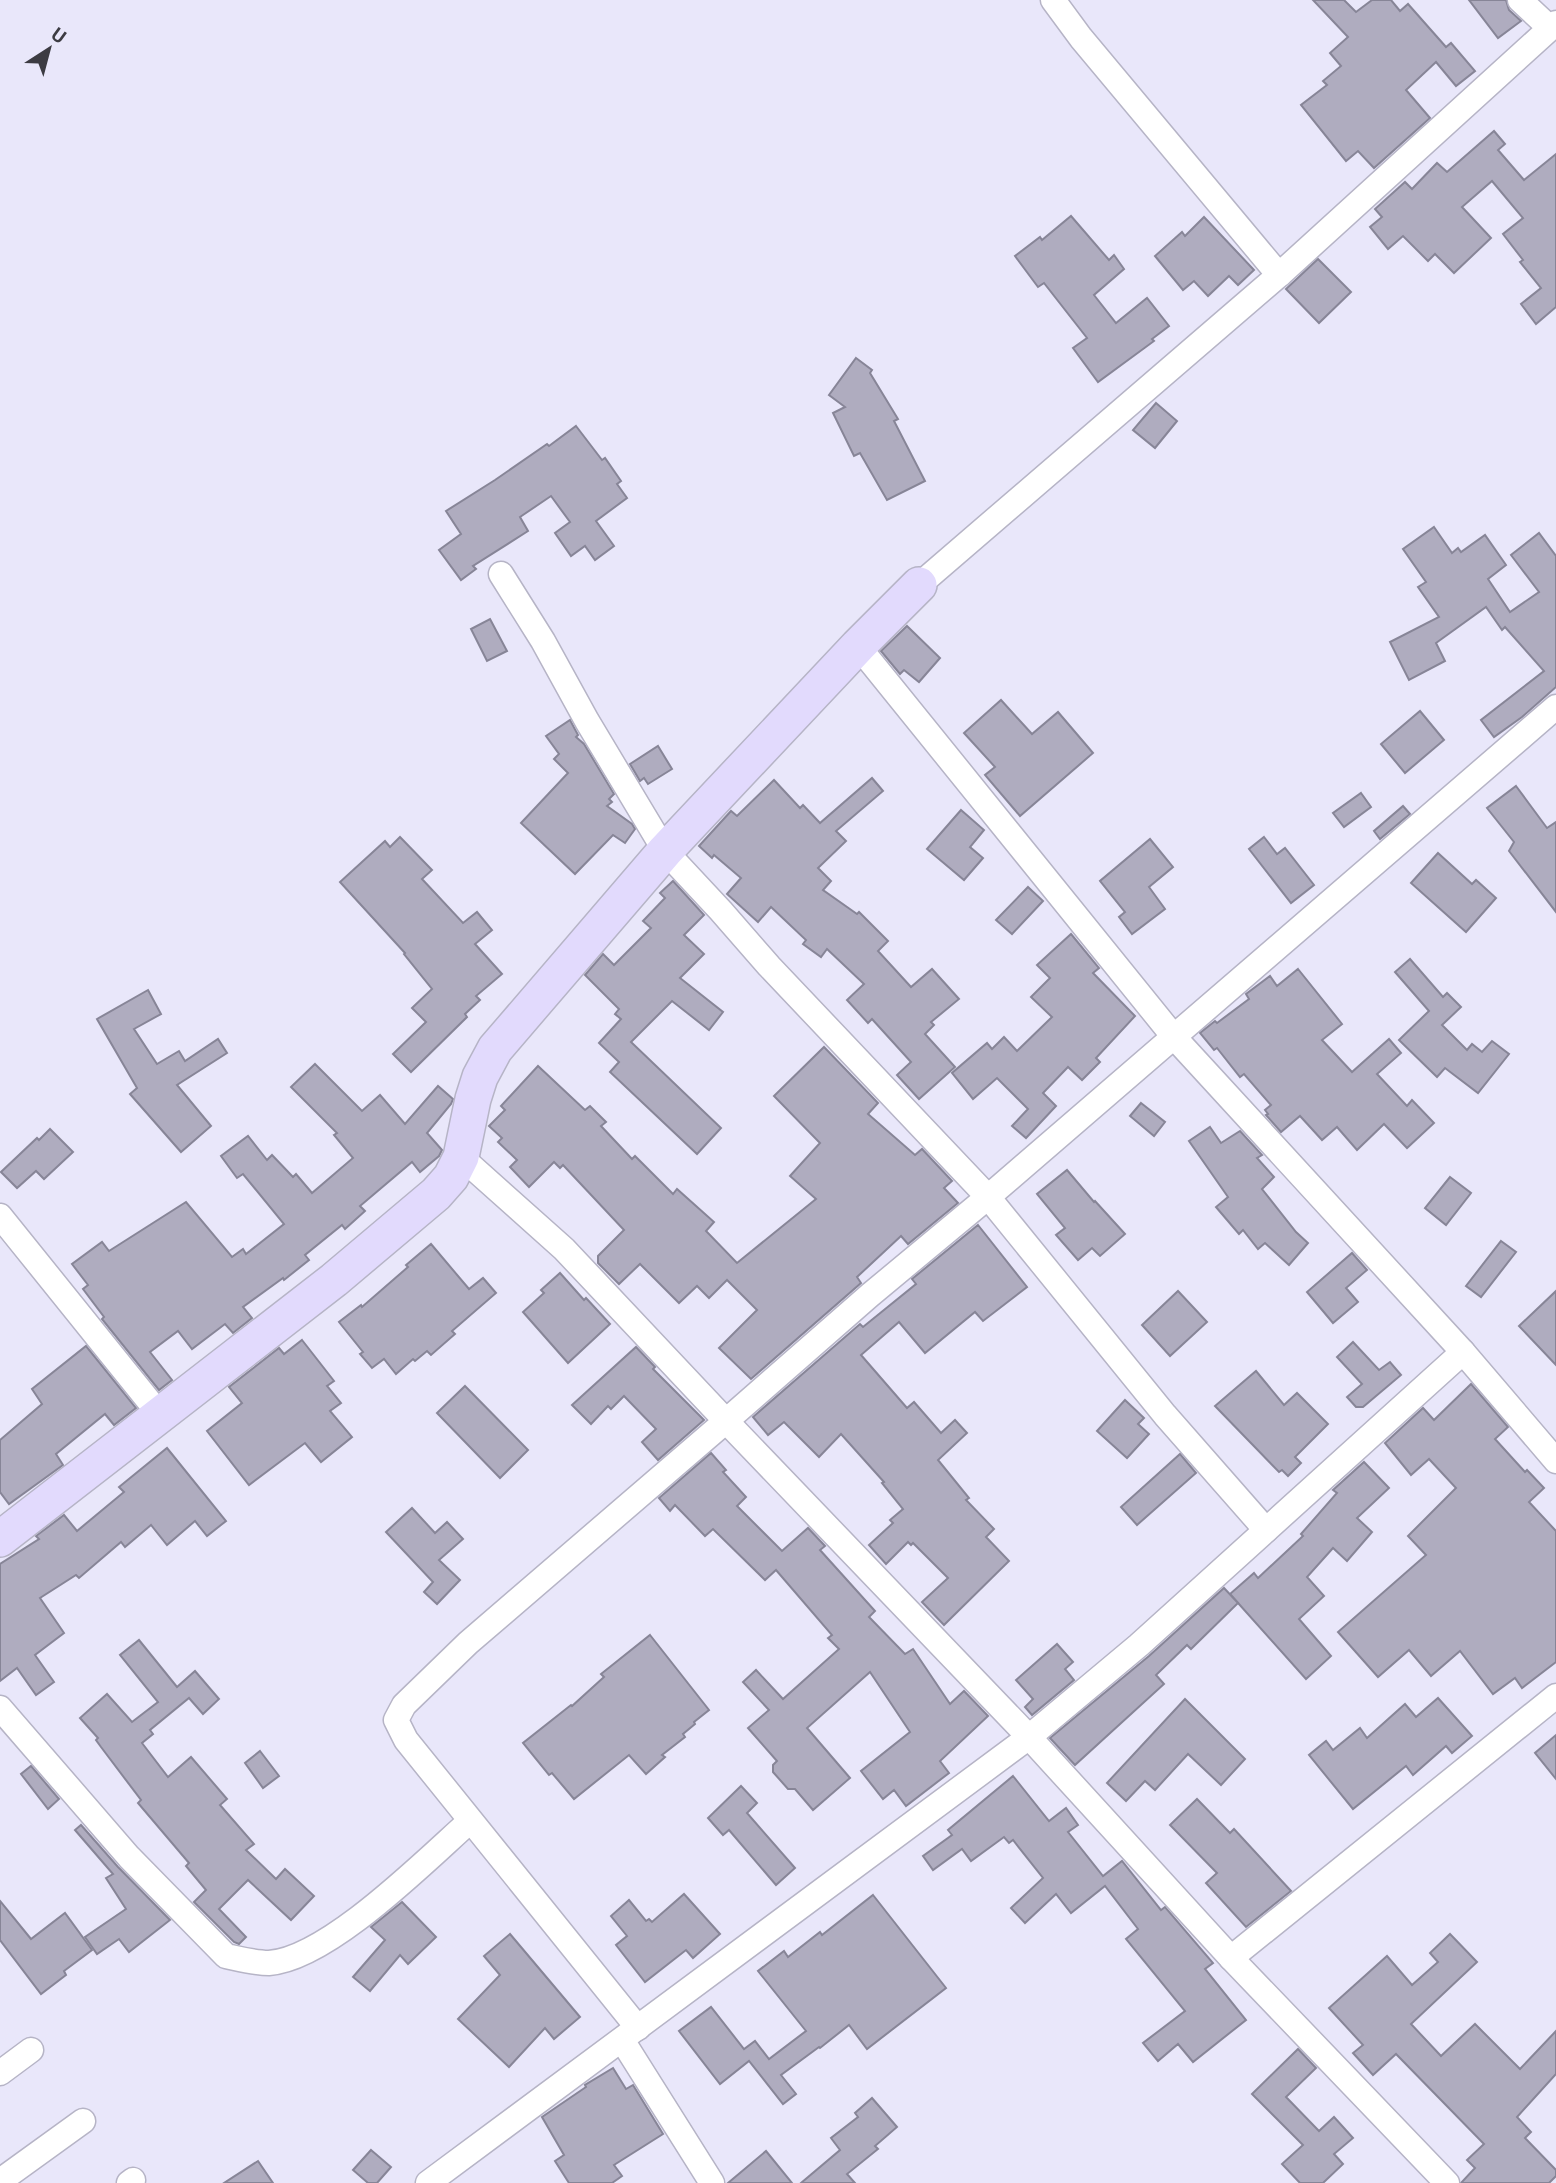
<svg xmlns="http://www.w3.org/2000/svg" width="1556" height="2183" font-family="Roboto,sans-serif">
<rect width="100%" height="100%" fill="#e9e7fa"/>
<!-- building -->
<g fill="#afacbf" stroke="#878597" stroke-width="2">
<path d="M1313 0H1344L1356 12 1372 0H1391L1400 11 1408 4 1446 47 1451 43 1475 71 1456 86 1436 62 1406 90 1430 118 1374 168 1358 151 1346 161 1301 105 1327 85 1323 81 1341 66 1330 53 1348 37Z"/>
<path d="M1469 0H1506L1509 10 1521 21 1498 38Z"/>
<path d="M1494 131 1505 144 1498 150 1524 180 1556 154V307L1536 324 1521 304 1541 288 1520 262 1523 260 1503 234 1523 218 1492 181 1462 207 1491 238 1454 273 1435 254 1428 261 1403 236 1388 249 1370 227 1382 217 1375 209 1405 182 1412 189 1437 163 1447 172Z"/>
<path d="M1071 216 1109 260 1114 255 1124 269 1094 295 1116 323 1147 298 1169 326 1152 339 1154 341 1098 382 1073 348 1087 338 1044 283 1038 287 1015 256 1040 237 1042 240Z"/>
<path d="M1204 217 1254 270 1238 285 1229 276 1208 296 1194 281 1183 290 1155 256 1182 232 1185 236Z"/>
<path d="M1318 259 1351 292 1319 323 1286 289Z"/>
<path d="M856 358 872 370 870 373 898 419 894 421 925 481 887 500 860 453 854 456 833 413 845 407 829 395Z"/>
<path d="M1156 403 1177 421 1155 448 1133 430Z"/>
<path d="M576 426 602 460 605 458 621 481 617 484 627 498 596 521 614 546 595 560 585 546 571 556 555 533 570 522 551 496 520 517 528 531 473 566 476 569 461 580 439 550 461 534 446 511 495 480 547 444 549 446Z"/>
<path d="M1434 527 1452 553 1458 548 1461 552 1485 535 1506 565 1488 579 1510 612 1539 592 1511 555 1539 533 1556 556V687L1522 717 1494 737 1481 720 1544 671 1505 627 1502 630 1486 607 1436 643 1445 661 1409 680 1390 642 1439 617 1418 587 1426 582 1403 549Z"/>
<path d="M490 619 507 651 487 661 471 629Z"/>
<path d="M907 626 940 658 919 682 904 670 900 674 881 651Z"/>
<path d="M1001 700 1032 734 1058 712 1093 753 1020 816 985 775 995 767 964 733Z"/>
<path d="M1420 711 1444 740 1405 773 1381 744Z"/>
<path d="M570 720 578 735 576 737 584 744 614 794 609 799 612 802 607 806 632 824 635 829 625 843 613 835 575 874 521 823 568 773 554 759 559 754 546 736Z"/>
<path d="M658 746 672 769 648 784 644 778 640 781 630 764Z"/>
<path d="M872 778 883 791 836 831 846 841 818 868 831 881 823 890 857 914 859 912 888 941 878 951 911 987 932 969 959 999 931 1022 934 1025 925 1034 955 1067 919 1099 897 1075 911 1062 872 1019 868 1023 847 1000 864 984 827 949 821 957 803 944 806 940 771 907 758 922 727 894 741 878 714 855 712 858 699 846 731 811 737 816 774 780 800 808 803 805 820 823Z"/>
<path d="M1516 786 1547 828 1556 822V912L1509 851 1514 842 1487 808Z"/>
<path d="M1361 793 1371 807 1344 827 1333 813Z"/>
<path d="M1403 806 1410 814 1380 839 1374 831Z"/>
<path d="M961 810 984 830 970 847 983 858 964 880 927 849Z"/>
<path d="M400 837 432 870 422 879 463 923 477 912 492 930 475 944 502 974 476 996 480 1000 465 1014 467 1017 411 1072 393 1054 426 1022 412 1008 432 989 404 954 405 953 340 882 385 841 390 847Z"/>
<path d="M1264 837 1277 854 1285 848 1314 885 1291 903 1249 849Z"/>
<path d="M1150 839 1173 867 1149 887 1165 909 1132 934 1119 917 1125 912 1100 881Z"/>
<path d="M1438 853 1472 884 1476 880 1496 898 1466 932 1411 883Z"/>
<path d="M673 881 704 915 684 935 704 954 680 978 723 1012 709 1030 672 1001 631 1042 721 1128 697 1154 610 1072 619 1062 599 1043 621 1019 615 1014 619 1009 585 975 603 954 614 965 651 928 643 921 665 898 660 893Z"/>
<path d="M1028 887 1043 901 1012 934 996 920Z"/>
<path d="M1071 934 1099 968 1093 973 1135 1016 1096 1058 1100 1062 1082 1080 1068 1067 1043 1093 1056 1106 1026 1138 1012 1126 1028 1109 997 1078 973 1099 952 1073 987 1043 992 1049 1004 1037 1017 1051 1052 1017 1031 997 1050 978 1037 965Z"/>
<path d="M1410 959 1443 997 1447 993 1461 1007 1442 1025 1467 1050 1472 1044 1482 1052 1492 1041 1509 1054 1478 1093 1445 1068 1437 1077 1399 1040 1429 1011 1395 972Z"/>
<path d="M1298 969 1342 1024 1322 1040 1352 1072 1389 1039 1401 1053 1377 1074 1407 1106 1412 1100 1434 1123 1407 1148 1384 1124 1357 1150 1337 1127 1322 1140 1300 1116 1281 1132 1266 1115 1268 1114 1265 1110 1271 1105 1244 1074 1240 1077 1217 1048 1214 1050 1200 1033 1215 1021 1217 1023 1249 999 1246 994 1270 976 1277 986Z"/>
<path d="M148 990 161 1014 134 1029 157 1064 179 1051 185 1061 218 1039 227 1053 177 1085 211 1126 181 1152 130 1094 137 1088 97 1019Z"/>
<path d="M824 1047 878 1103 868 1114 915 1155 922 1149 952 1181 944 1188 958 1203 908 1244 901 1236 857 1277 861 1283 751 1379 719 1348 757 1310 727 1280 709 1298 697 1286 679 1303 640 1264 619 1284 598 1263V1256L624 1230 563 1165 560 1168 554 1162 529 1187 510 1167 517 1160 498 1142 502 1138 489 1126 505 1110 501 1106 538 1066 585 1110 590 1106 606 1122 601 1126 632 1159 635 1156 673 1194 677 1189 714 1222 706 1231 737 1263 816 1199 790 1176 820 1143 774 1096Z"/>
<path d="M315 1064 362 1111 380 1095 405 1124 438 1086 453 1099 451 1104 427 1133 442 1150 439 1156 420 1172 412 1162 360 1206 365 1211 345 1229 342 1225 305 1255 309 1260 284 1280 283 1278 243 1307 252 1318 233 1333 225 1324 192 1349 178 1331 150 1352 172 1380 159 1390 102 1319 104 1317 83 1289 88 1285 72 1264 102 1242 109 1251 186 1202 232 1257 243 1249 246 1254 284 1224 243 1174 237 1178 221 1156 248 1136 267 1160 272 1155 293 1177 296 1174 312 1193 353 1158 334 1135 337 1133 291 1087Z"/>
<path d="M1141 1103 1165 1122 1154 1136 1130 1116Z"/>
<path d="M1210 1127 1221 1143 1240 1131 1262 1155 1257 1158 1274 1177 1262 1189 1296 1232 1308 1243 1289 1265 1265 1243 1258 1249 1243 1230 1239 1234 1216 1207 1228 1197 1189 1141Z"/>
<path d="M50 1129 73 1152 44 1179 36 1171 17 1188 1 1172 37 1138 39 1140Z"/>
<path d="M1067 1170 1094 1202 1095 1201 1125 1234 1100 1256 1092 1248 1078 1260 1056 1235 1065 1228 1037 1194Z"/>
<path d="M1450 1177 1471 1193 1446 1225 1425 1208Z"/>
<path d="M978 1225 1027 1287 983 1321 975 1312 925 1353 899 1322 861 1355 907 1408 914 1402 941 1433 955 1420 967 1433 938 1460 969 1498 966 1500 994 1529 986 1537 1009 1561 944 1625 922 1602 948 1578 913 1543 911 1545 908 1542 886 1564 869 1545 893 1523 890 1520 903 1509 882 1483 884 1482 841 1434 819 1457 784 1422 768 1435 753 1417 860 1324 863 1327 916 1284 912 1279Z"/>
<path d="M1501 1241 1516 1252 1481 1297 1466 1286Z"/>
<path d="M431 1244 469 1289 483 1278 496 1293 452 1331 455 1334 431 1355 427 1351 415 1361 413 1359 396 1374 384 1359 372 1368 360 1354 363 1352 339 1322 361 1305 362 1307 408 1267 406 1265Z"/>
<path d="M1352 1253 1367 1270 1346 1288 1358 1302 1333 1323 1307 1292Z"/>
<path d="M560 1273 584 1300 586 1298 610 1324 568 1363 523 1312 544 1293 541 1290Z"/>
<path d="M1178 1291 1207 1322 1170 1356 1142 1325Z"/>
<path d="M1556 1291V1365L1519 1326Z"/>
<path d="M302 1340 334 1381 327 1386 341 1403 330 1411 352 1437 321 1462 305 1443 249 1485 207 1431 242 1403 229 1387 279 1348 284 1354Z"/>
<path d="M1353 1342 1379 1370 1390 1362 1401 1375 1363 1407H1356L1347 1397 1362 1384 1337 1357Z"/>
<path d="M86 1346 136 1408 114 1425 105 1414 56 1454 63 1465 9 1504 0 1492V1440L42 1404 32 1389Z"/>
<path d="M636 1347 655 1367 653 1369 704 1420 658 1460 642 1442 656 1429 624 1396 611 1409 608 1406 591 1424 572 1405Z"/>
<path d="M1256 1371 1284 1405 1297 1393 1328 1424 1295 1457 1301 1463 1288 1476 1282 1470 1279 1472 1215 1406Z"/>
<path d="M1471 1384 1508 1427 1495 1439 1525 1472 1527 1470 1544 1488 1529 1502 1556 1531V1662L1522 1688 1515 1678 1493 1694 1460 1651 1431 1676 1409 1650 1378 1677 1338 1632 1426 1555 1408 1536 1456 1488 1429 1459 1411 1475 1385 1443 1423 1408 1434 1420Z"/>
<path d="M465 1386 528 1450 500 1478 437 1413Z"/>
<path d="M1125 1400 1144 1418 1138 1424 1149 1434 1127 1458 1097 1431Z"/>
<path d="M167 1448 226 1521 207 1536 195 1521 167 1545 151 1525 125 1547 121 1542 79 1578 76 1575 40 1598 64 1633 35 1655 54 1682 36 1695 17 1668 0 1681V1564L39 1539 36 1536 64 1515 77 1531 124 1492 119 1487Z"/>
<path d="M711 1453 726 1470 723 1472 746 1497 737 1506 782 1551 808 1528 825 1546 820 1550 875 1611 869 1617 905 1654 913 1649 950 1704 964 1691 988 1716 940 1761 949 1773 906 1806 894 1790 883 1799 861 1771 910 1732 870 1672 807 1728 850 1778 813 1810 795 1789H788L773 1772V1765L777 1761 748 1728 769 1710 743 1682 756 1670 783 1699 839 1649 828 1638 832 1635 776 1570 765 1580 713 1529 705 1536 675 1505 670 1511 659 1498Z"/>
<path d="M1180 1454 1196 1473 1137 1525 1121 1507Z"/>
<path d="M1364 1462 1389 1488 1357 1518 1372 1532 1347 1561 1333 1548 1307 1577 1324 1596 1299 1619 1331 1656 1306 1679 1230 1594 1254 1573 1258 1578 1303 1536 1301 1534 1337 1493 1333 1490Z"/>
<path d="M412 1508 435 1533 447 1522 463 1539 439 1560 460 1580 437 1604 424 1592 433 1582 386 1532Z"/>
<path d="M1224 1588 1238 1603 1191 1649 1187 1645 1156 1675 1164 1684 1075 1765 1050 1738 1149 1656Z"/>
<path d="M650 1635 709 1710 694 1722 695 1724 683 1734 685 1737 662 1755 665 1757 646 1774 629 1755 574 1799 552 1773 549 1775 523 1743 571 1705 572 1706 604 1677 601 1674Z"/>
<path d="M139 1640 177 1687 195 1671 219 1699 203 1714 189 1698 150 1730 153 1734 142 1743 168 1777 191 1757 227 1799 220 1805 254 1844 246 1850 276 1879 285 1869 314 1896 291 1920 248 1880 219 1909 246 1937 239 1944 234 1942 194 1902 206 1890 186 1866 189 1863 138 1803 141 1800 101 1747 96 1740 98 1738 80 1718 107 1694 132 1722 158 1702 120 1655Z"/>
<path d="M1057 1644 1073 1662 1065 1669 1074 1680 1032 1715 1025 1707 1033 1699 1016 1680Z"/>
<path d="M1438 1698 1472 1736 1452 1753 1446 1746 1413 1775 1406 1766 1353 1809 1309 1755 1326 1741 1333 1750 1360 1728 1367 1738 1405 1704 1416 1717Z"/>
<path d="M1185 1699 1245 1759 1221 1785 1188 1754 1155 1790 1145 1781 1126 1801 1107 1783Z"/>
<path d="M1556 1735V1779L1535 1753Z"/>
<path d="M260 1751 279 1776 263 1788 245 1763Z"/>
<path d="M31 1766 59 1799 48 1809 21 1774Z"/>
<path d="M1013 1776 1049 1821 1066 1808 1078 1825 1068 1832 1103 1876 1122 1861 1161 1910 1165 1907 1213 1963 1205 1969 1246 2020 1193 2062 1178 2044 1158 2061 1143 2043 1185 2011 1126 1939 1138 1929 1105 1886 1071 1913 1056 1894 1025 1923 1011 1908 1043 1878 1013 1840 1009 1843 1004 1837 971 1861 962 1849 933 1870 923 1856 952 1835 948 1830Z"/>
<path d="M741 1786 757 1803 747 1813 795 1868 776 1885 729 1830 723 1835 708 1818Z"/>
<path d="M1197 1799 1230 1833 1234 1829 1291 1891 1246 1927 1206 1883 1217 1873 1170 1825Z"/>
<path d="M81 1825 118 1867 170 1920 129 1952 119 1939 97 1954 85 1937 126 1909 106 1878 113 1874 75 1830Z"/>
<path d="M684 1894 720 1934 693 1958 686 1950 645 1982 616 1945 627 1936 611 1916 629 1900 646 1921 649 1919 652 1922Z"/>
<path d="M873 1895 946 1988 867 2049 849 2025 820 2048 819 2047 781 2075 796 2094 783 2104 749 2061 720 2084 679 2031 711 2007 744 2049 755 2041 769 2059 806 2031 758 1971 784 1951 788 1957 820 1932 822 1935Z"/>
<path d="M0 1901 31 1939 65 1913 92 1950 64 1971 66 1975 41 1994 0 1940Z"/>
<path d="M402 1902 436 1937 408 1964 400 1955 370 1991 353 1977 385 1940 371 1927Z"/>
<path d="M510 1934 580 2017 554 2039 545 2028 509 2067 458 2019 500 1975 484 1956Z"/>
<path d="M1450 1934 1477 1962 1411 2024 1441 2056 1475 2024 1520 2069 1556 2031V2074L1517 2117 1531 2132 1525 2138 1556 2170V2176L1549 2183H1461L1475 2168 1467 2160 1484 2144 1396 2054 1373 2075 1353 2053 1363 2045 1329 2008 1387 1956 1412 1985 1438 1962 1430 1953Z"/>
<path d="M1298 2049 1316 2068 1286 2097 1319 2131 1334 2117 1353 2138 1334 2154 1343 2164 1323 2183H1300L1282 2164 1303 2145 1252 2094Z"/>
<path d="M613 2068 626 2089 633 2085 663 2134 614 2165 622 2176 612 2183H569L555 2161 564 2155 542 2117 586 2087 585 2085Z"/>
<path d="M872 2098 897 2127 875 2146 878 2149 847 2174 855 2183H801L840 2150 831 2138 858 2117 855 2113Z"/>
<path d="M371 2150 391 2167 377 2183H368L353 2170Z"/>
<path d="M766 2151 792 2183H728Z"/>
<path d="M258 2161 273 2183H224Z"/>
</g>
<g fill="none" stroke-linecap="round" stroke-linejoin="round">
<defs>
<g id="street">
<path d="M1053 0 1081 38 1279 275"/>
<path d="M1520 0 1550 28"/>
<path d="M501 574 543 641 587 721 665 851 721 911 769 966 988 1197 870 1295 726 1421 468 1643 404 1705 396 1720 406 1740 638 2028"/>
<path d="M919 585 1279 275 1556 23"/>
<path d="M858 646 1174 1037 1463 1352 1556 1461"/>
<path d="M461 1157 564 1249 726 1421 1029 1737 1231 1958 1447 2183"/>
<path d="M0 1216 161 1416"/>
<path d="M1266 1530 1165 1415 988 1197 1556 707"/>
<path d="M0 1708 129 1857 226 1956C240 1959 254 1963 269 1963 328 1959 425 1861 470 1821"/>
<path d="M1231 1958 1556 1696"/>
<path d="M622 2040 712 2183"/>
<path d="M0 2073 31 2050"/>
<path d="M0 2181 83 2121"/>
<path d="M129 2183 133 2180"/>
<path d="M428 2183 1029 1737 1139 1645 1463 1352"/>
</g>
<path id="secondary" d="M0 1539 334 1280 436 1194 451 1177 461 1157 473 1099 480 1077 495 1049 665 851 858 646 919 585"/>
</defs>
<!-- street casing -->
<use href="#street" stroke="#b6b4c6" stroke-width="27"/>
<!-- secondary casing -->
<use href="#secondary" stroke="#b6b4c6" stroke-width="38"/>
<!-- street -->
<use href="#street" stroke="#fff" stroke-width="24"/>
<!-- secondary -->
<use href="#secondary" stroke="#e2dafd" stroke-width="35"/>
</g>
<!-- north arrow -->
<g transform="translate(49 49) rotate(36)" stroke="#e9e7fa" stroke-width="5" paint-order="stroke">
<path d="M0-5L12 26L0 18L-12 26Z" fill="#3c3b42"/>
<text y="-10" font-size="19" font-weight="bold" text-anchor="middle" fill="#3c3b42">U</text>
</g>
</svg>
